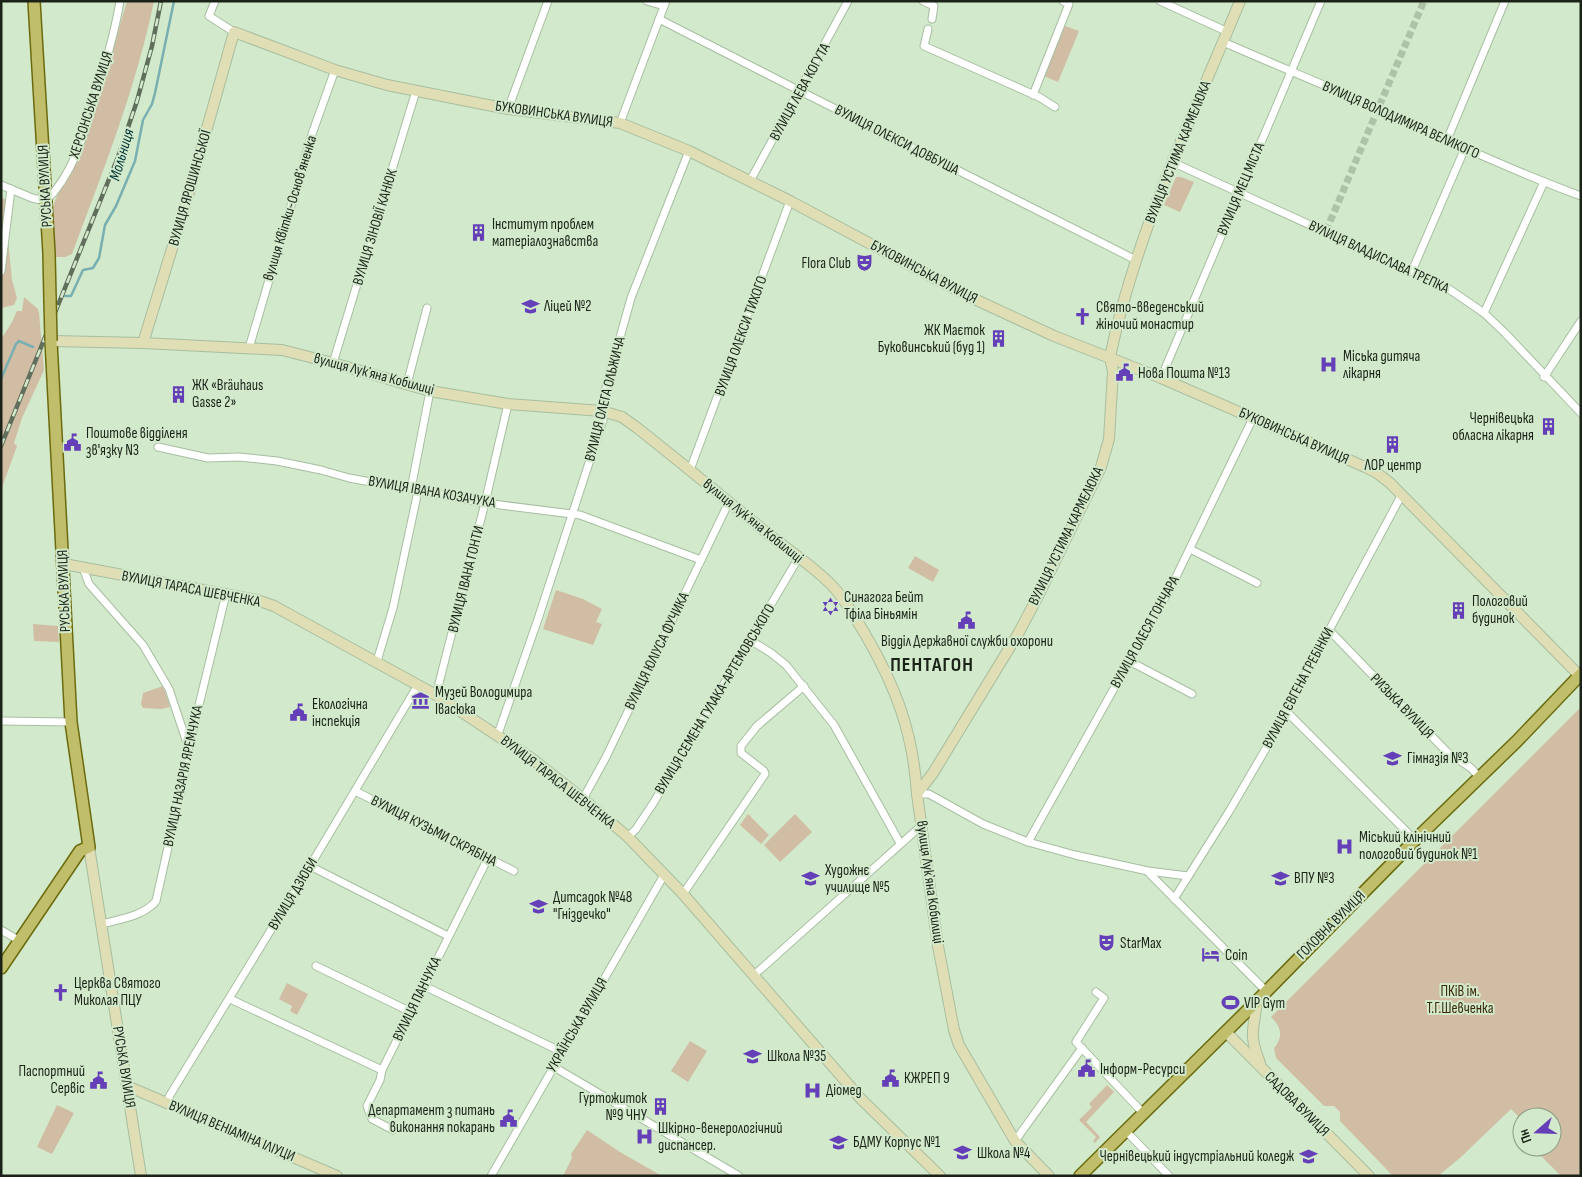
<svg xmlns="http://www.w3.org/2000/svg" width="1582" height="1177" font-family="'Sofia Sans Condensed',sans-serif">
<rect width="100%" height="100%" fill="#d2eacb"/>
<!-- green -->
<g fill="#d0bda3">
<path d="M127 1H154C136 88 103 171 72 254L65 257H56L51 212 58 193 78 160 97 104Z"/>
<path d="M1065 26 1079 31 1058 82 1044 76Z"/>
<path d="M1176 177H1181L1194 182 1180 212 1164 205Z"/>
<path d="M1 197 6 200 10 207 8 239 12 280 17 298 14 305 1 308Z"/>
<path d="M24 297 38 309 39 313 44 370 22 418 14 443 17 446 1 490V339L11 324 17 311H22Z"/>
<path d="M915 556 939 570 933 582 908 568Z"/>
<path d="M556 590 583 599 602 609 596 622 602 624 593 645 543 629Z"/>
<path d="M33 624 58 626 59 642 34 641Z"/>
<path d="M163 686 170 707 161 709 143 708 141 704 143 693Z"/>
<path d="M1581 707V1176H1561L1542 1157 1550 1149 1549 1147H1552V1117H1522V1120L1511 1109 1460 1158 1438 1176H1393L1340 1121V1112L1334 1106H1324L1276 1058 1274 1048C1284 1037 1281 1026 1271 1017Z"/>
<path d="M748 814 769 835 761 844 740 825Z"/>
<path d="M795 814 812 832 780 862 764 845Z"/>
<path d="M287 983 308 994 297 1015 290 1011 292 1006 279 999Z"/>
<path d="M690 1041 707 1051 688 1082 671 1071Z"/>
<path d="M1107 1085 1114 1092 1086 1122 1100 1137 1095 1143 1093 1141 1096 1137 1079 1120 1092 1107 1089 1104Z"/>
<path d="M57 1105 74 1113 52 1154 37 1147Z"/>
<path d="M587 1130 620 1152 662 1176H563L572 1158 571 1154Z"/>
</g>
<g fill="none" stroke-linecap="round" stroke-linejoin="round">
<!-- stream -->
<g stroke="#7aafb1" stroke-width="2.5">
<path d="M65 296H71L83 270 93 268 99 258 105 225 116 206 135 161 143 120 152 104 155 93 174 1"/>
<path d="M1 379 16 344 19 341 33 347"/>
</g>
<!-- street-tunnel -->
<path stroke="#adc2a7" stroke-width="7" stroke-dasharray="7 3.5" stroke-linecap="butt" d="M1326 231 1424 1"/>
<defs>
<g id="street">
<path d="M215 1 209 16 234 32"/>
<path d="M647 1 664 6"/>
<path d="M923 1 934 6 932 19"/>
<path d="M1160 1 1228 32"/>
<path d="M659 19 800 91 1136 260"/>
<path d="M928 29 924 46 1039 97 1055 107"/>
<path d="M1223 42C1276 65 1329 87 1381 110 1447 140 1513 171 1581 196"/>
<path d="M1033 95 1069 4 1063 1"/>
<path d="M508 109 548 1"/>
<path d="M620 123 666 1"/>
<path d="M1447 140 1505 1"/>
<path d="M1172 162 1446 287 1484 313 1505 333 1581 413"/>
<path d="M750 181 848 1"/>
<path d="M1 185 32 198 46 201C76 171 86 127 98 87 107 59 115 31 120 1"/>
<path d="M1 271 11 189"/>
<path d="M1412 271 1465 148"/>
<path d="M1484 313 1544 182"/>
<path d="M249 348 312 134 335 70"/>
<path d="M333 363 416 91"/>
<path d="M1544 377 1581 321"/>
<path d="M1161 378 1321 1"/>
<path d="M407 384 427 308"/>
<path d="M158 447 208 458 239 457 277 461 321 470 349 478 485 503 580 515 701 560"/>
<path d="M690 470 790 201"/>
<path d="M411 489 430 391"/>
<path d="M1190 549 1257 583"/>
<path d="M83 568 89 584 143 645 169 689 188 746"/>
<path d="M1329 630 1447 752 1471 768 1479 777"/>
<path d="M750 640 771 653 786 665 834 725 900 843"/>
<path d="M377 661 393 608 418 491"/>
<path d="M1129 661 1192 694"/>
<path d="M436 695 485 503 508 404"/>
<path d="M1286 711 1415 840"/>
<path d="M1 721 71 722"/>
<path d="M498 734 538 619 603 420 602 402 631 298 689 151"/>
<path d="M355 791 514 871"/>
<path d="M917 794H929L983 824 1028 842 1075 855 1148 871 1188 876"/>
<path d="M583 799 606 757 729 502"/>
<path d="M628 837 636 829 654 802 799 557"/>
<path d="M1028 842 1173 583 1253 418"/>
<path d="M310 866 448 936"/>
<path d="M1148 872 1266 991"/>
<path d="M683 894 765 774 764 771 741 753V746L757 726 804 686"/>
<path d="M1174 899 1230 810 1265 750 1401 496"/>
<path d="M102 924C120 919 144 916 156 901L183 780 189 746 226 594"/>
<path d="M1 930 20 941"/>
<path d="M316 966 411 1012"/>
<path d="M753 976 922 825"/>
<path d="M424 986 562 1052"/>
<path d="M1096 992 1104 998 1076 1042 1143 1113"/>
<path d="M230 999 382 1070"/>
<path d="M554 1067 739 1176"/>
<path d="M167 1102 170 1095 310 866 418 685"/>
<path d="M393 1130 372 1119 367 1106 380 1080 382 1070 488 858"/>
<path d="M1125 1130 1169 1176"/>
<path d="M1015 1141 1082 1048"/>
<path d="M491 1176 664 875"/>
</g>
<g id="secondary">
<path d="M51 341 143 343 282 350 333 363 430 391 508 404 602 411 622 417 636 427C682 463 726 500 772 537 791 552 820 571 836 590 847 603 856 619 865 634 896 687 913 732 917 794L938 946 954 1030 959 1045 1015 1141 1049 1176"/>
<path d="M143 343 186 203 234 32 335 70 387 85 508 109 620 123 689 151 790 201 970 297 1054 336 1161 378 1365 467 1377 473 1390 483 1579 675"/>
<path d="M64 564 257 600 274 606 436 695 531 758 583 799 628 837 683 894 861 1099 940 1176"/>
<path d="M917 794 933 773 1018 634 1036 600 1101 467 1109 439 1113 372 1110 357C1136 232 1192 118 1240 1"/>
<path d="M89 847 141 1176"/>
<path d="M1257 1001C1254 1030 1248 1033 1260 1063"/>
<path d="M1226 1032 1369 1176"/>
<path d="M127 1086 337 1176"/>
</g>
<g id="primary">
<path d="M34 1 49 253 50 299"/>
<path d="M1 968 80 851 89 847 71 722 51 341"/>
<path d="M1080 1176 1257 1001 1415 840 1517 741 1581 674"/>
</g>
</defs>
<!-- street casing -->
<use href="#street" stroke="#a7bea0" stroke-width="9"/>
<!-- secondary casing -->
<use href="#secondary" stroke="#a7bea0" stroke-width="12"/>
<!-- primary casing -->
<use href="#primary" stroke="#6b6b0e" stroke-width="14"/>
<!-- street -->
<use href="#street" stroke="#fff" stroke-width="7"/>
<!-- secondary -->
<use href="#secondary" stroke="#e0deb5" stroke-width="10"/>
<!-- primary -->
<use href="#primary" stroke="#c0be6b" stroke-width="11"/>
<defs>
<path id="rail" d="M1 446 118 157 137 101 152 46 161 1"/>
</defs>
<!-- rail casing -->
<use href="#rail" stroke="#606e5b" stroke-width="4.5"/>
<!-- rail -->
<use href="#rail" stroke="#d2eacb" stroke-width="2.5" stroke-dasharray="8" stroke-linecap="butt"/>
<defs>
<path id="primary-bridge" d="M50 299 51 341"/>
</defs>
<!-- primary-bridge casing -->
<use href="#primary-bridge" stroke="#6b6b0e" stroke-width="14" stroke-linecap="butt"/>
<!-- primary-bridge -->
<use href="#primary-bridge" stroke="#c0be6b" stroke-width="11"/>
</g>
<!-- icons -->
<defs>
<symbol id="building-bare" viewBox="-9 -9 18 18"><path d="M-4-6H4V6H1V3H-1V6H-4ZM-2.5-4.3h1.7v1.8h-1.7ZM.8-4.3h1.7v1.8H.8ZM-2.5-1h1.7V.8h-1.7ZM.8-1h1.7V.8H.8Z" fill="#643fb8" stroke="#d2eacb" stroke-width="2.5" paint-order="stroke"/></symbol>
<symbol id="theatre-bare" viewBox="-9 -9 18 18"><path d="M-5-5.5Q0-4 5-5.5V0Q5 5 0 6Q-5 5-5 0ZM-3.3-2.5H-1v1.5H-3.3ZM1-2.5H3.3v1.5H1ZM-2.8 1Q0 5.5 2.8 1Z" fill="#643fb8" stroke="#d2eacb" stroke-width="2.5" paint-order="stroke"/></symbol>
<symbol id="school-bare" viewBox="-9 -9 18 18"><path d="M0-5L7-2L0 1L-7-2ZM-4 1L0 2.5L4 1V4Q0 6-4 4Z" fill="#643fb8" stroke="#d2eacb" stroke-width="2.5" paint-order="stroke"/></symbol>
<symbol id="church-bare" viewBox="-9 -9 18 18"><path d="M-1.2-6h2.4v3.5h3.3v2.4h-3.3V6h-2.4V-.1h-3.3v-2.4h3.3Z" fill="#643fb8" stroke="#d2eacb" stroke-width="2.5" paint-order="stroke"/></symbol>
<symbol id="hospital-bare" viewBox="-9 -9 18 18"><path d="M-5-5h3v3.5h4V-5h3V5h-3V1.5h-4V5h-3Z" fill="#643fb8" stroke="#d2eacb" stroke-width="2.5" paint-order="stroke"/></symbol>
<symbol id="civic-bare" viewBox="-9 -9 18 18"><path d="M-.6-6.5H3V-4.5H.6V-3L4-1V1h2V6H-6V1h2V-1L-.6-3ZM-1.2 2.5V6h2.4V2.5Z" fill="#643fb8" stroke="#d2eacb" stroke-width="2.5" paint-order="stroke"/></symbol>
<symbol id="synagogue-bare" viewBox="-9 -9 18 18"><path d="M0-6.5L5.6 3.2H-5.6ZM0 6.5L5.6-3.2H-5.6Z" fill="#643fb8" stroke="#d2eacb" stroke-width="2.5" paint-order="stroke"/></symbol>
<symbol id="museum-bare" viewBox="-9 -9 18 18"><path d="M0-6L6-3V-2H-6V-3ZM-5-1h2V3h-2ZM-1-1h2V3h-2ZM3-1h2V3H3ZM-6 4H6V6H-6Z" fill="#643fb8" stroke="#d2eacb" stroke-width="2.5" paint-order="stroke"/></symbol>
<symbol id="university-bare" viewBox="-9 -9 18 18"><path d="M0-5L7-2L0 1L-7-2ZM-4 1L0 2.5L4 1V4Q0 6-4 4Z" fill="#643fb8" stroke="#d2eacb" stroke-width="2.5" paint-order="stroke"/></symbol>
<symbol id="hotel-bare" viewBox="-9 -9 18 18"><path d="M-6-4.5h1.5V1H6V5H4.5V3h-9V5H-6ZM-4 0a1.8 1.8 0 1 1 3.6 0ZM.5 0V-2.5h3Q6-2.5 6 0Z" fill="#643fb8" stroke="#d2eacb" stroke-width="2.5" paint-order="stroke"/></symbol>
<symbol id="stadium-bare" viewBox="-9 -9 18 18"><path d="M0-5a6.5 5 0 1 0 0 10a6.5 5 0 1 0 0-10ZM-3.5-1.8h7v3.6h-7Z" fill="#643fb8" stroke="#d2eacb" stroke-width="2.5" paint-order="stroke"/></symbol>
</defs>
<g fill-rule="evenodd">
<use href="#building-bare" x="466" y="220" width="25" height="25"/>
<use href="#theatre-bare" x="852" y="250" width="25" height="25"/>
<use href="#school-bare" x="518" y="294" width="25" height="25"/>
<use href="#church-bare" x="1070" y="304" width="25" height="25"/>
<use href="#building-bare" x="986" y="326" width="25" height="25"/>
<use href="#hospital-bare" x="1316" y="352" width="25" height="25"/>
<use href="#civic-bare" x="1112" y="360" width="25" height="25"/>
<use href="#building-bare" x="166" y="382" width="25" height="25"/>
<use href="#building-bare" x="1536" y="414" width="25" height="25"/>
<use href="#civic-bare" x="60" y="430" width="25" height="25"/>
<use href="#building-bare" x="1380" y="432" width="25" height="25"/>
<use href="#synagogue-bare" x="818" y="594" width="25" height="25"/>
<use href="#building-bare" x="1446" y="598" width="25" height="25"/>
<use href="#civic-bare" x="954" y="608" width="25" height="25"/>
<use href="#museum-bare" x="408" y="688" width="25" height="25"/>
<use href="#civic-bare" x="286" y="700" width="25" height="25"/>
<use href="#school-bare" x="1380" y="746" width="25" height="25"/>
<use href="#hospital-bare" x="1332" y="834" width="25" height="25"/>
<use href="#university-bare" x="1268" y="866" width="25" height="25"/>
<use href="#university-bare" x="798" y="866" width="25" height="25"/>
<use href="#school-bare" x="526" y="894" width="25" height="25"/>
<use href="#theatre-bare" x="1094" y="930" width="25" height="25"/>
<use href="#hotel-bare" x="1198" y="942" width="25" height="25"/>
<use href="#church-bare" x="48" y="980" width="25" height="25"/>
<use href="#stadium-bare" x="1218" y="990" width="25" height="25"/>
<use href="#school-bare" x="740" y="1044" width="25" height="25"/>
<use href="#civic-bare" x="1074" y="1056" width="25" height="25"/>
<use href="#civic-bare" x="878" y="1066" width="25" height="25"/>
<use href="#civic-bare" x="86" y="1068" width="25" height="25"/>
<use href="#hospital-bare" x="800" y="1078" width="25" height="25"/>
<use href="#building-bare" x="648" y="1094" width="25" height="25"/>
<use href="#civic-bare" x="496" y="1106" width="25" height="25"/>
<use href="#hospital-bare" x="632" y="1124" width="25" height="25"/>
<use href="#university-bare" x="826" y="1130" width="25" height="25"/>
<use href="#school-bare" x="950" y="1140" width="25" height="25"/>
<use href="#university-bare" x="1296" y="1144" width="25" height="25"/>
</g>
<g text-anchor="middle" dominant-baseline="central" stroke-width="4" stroke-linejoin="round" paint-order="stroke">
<!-- street labels -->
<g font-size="15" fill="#1b2318" stroke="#d2eacb">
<text transform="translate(800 92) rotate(-61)">ВУЛИЦЯ ЛЕВА КОГУТА</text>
<text transform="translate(91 105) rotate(-72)">ХЕРСОНСЬКА ВУЛИЦЯ</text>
<text transform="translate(554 114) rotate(8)">БУКОВИНСЬКА ВУЛИЦЯ</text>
<text transform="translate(1401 120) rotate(24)">ВУЛИЦЯ ВОЛОДИМИРА ВЕЛИКОГО</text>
<text transform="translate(897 140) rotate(27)">ВУЛИЦЯ ОЛЕКСИ ДОВБУША</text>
<text transform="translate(1178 152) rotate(-68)">ВУЛИЦЯ УСТИМА КАРМЕЛЮКА</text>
<text transform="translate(45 186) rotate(-93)">РУСЬКА ВУЛИЦЯ</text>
<text transform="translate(190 188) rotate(-74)">ВУЛИЦЯ ЯРОШИНСЬКОЇ</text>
<text transform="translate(1241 189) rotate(-67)">ВУЛИЦЯ МЕЦ МІСТА</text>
<text transform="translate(290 208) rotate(-73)">вулиця Квітки-Основʼяненка</text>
<text transform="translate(375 227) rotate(-73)">ВУЛИЦЯ ЗІНОВІЇ КАНЮК</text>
<text transform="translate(1379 257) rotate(25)">ВУЛИЦЯ ВЛАДИСЛАВА ТРЕПКА</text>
<text transform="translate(924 272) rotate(28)">БУКОВИНСЬКА ВУЛИЦЯ</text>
<text transform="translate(741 336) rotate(-70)">ВУЛИЦЯ ОЛЕКСИ ТИХОГО</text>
<text transform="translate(374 374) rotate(15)">вулиця Лукʼяна Кобилиці</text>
<text transform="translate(605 399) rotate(-76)">ВУЛИЦЯ ОЛЕГА ОЛЬЖИЧА</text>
<text transform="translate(1294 436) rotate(24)">БУКОВИНСЬКА ВУЛИЦЯ</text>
<text transform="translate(432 492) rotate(10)">ВУЛИЦЯ ІВАНА КОЗАЧУКА</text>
<text transform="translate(753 521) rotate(39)">вулиця Лукʼяна Кобилиці</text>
<text transform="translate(1066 536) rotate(-64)">ВУЛИЦЯ УСТИМА КАРМЕЛЮКА</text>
<text transform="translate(466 579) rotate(-76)">ВУЛИЦЯ ІВАНА ГОНТИ</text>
<text transform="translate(191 589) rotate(11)">ВУЛИЦЯ ТАРАСА ШЕВЧЕНКА</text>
<text transform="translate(64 591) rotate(-92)">РУСЬКА ВУЛИЦЯ</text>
<text transform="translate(1145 632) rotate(-61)">ВУЛИЦЯ ОЛЕСЯ ГОНЧАРА</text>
<text transform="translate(657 651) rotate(-64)">ВУЛИЦЯ ЮЛІУСА ФУЧИКА</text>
<text transform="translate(1298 688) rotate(-62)">ВУЛИЦЯ ЄВГЕНА ГРЕБІНКИ</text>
<text transform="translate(715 699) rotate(-59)">ВУЛИЦЯ СЕМЕНА ГУЛАКА-АРТЕМОВСЬКОГО</text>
<text transform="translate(1402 706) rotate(46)">РИЗЬКА ВУЛИЦЯ</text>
<text transform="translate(183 776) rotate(-78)">ВУЛИЦЯ НАЗАРІЯ ЯРЕМЧУКА</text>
<text transform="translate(558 782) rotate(38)">ВУЛИЦЯ ТАРАСА ШЕВЧЕНКА</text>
<text transform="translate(434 831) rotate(27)">ВУЛИЦЯ КУЗЬМИ СКРЯБІНА</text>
<text transform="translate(930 882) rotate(82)">вулиця Лукʼяна Кобилиці</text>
<text transform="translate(293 894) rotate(-59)">ВУЛИЦЯ ДЗЮБИ</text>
<text transform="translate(1331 925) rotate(-45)">ГОЛОВНА ВУЛИЦЯ</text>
<text transform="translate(417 999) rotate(-64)">ВУЛИЦЯ ПАНЧУКА</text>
<text transform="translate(577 1025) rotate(-60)">УКРАЇНСЬКА ВУЛИЦЯ</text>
<text transform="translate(124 1067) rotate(81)">РУСЬКА ВУЛИЦЯ</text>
<text transform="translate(1297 1104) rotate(45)">САДОВА ВУЛИЦЯ</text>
<text transform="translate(232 1131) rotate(23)">ВУЛИЦЯ ВЕНІАМІНА ІЛІУЦИ</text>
</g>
<!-- poi labels -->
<g font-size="15" fill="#1b2318" stroke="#d2eacb" text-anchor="start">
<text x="492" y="224">Інститут проблем<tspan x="492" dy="17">матеріалознавства</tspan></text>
<text x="851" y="263" text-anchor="end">Flora Club</text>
<text x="544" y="306">Ліцей №2</text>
<text x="1096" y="307">Свято-введенський<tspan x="1096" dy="17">жіночий монастир</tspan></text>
<text x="985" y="330" text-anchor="end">ЖК Маєток<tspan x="985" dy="17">Буковинський (буд 1)</tspan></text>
<text x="1343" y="356">Міська дитяча<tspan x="1343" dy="17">лікарня</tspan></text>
<text x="1138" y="373">Нова Пошта №13</text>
<text x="192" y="385">ЖК «Bräuhaus<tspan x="192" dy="17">Gasse 2»</tspan></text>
<text x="1534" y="418" text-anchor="end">Чернівецька<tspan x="1534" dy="17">обласна лікарня</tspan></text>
<text x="86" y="433">Поштове відділеня<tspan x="86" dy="17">зв'язку N3</tspan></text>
<text x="1393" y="465" text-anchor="middle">ЛОР центр</text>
<text x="844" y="597">Синагога Бейт<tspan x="844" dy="17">Тфіла Біньямін</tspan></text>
<text x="1472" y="601">Пологовий<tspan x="1472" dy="17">будинок</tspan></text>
<text x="967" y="641" text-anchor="middle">Відділ Державної служби охорони</text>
<text x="435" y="692">Музей Володимира<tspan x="435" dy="17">Івасюка</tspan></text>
<text x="312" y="704">Екологічна<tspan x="312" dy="17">інспекція</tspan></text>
<text x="1407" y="758">Гімназія №3</text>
<text x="1359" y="837">Міський клінічний<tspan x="1359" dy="17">пологовий будинок №1</tspan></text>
<text x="825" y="870">Художнє<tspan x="825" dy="17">училище №5</tspan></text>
<text x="1294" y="878">ВПУ №3</text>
<text x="553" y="897">Дитсадок №48<tspan x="553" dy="17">"Гніздечко"</tspan></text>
<text x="1120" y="943">StarMax</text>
<text x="1225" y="955">Coin</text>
<text x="74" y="983">Церква Святого<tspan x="74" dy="17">Миколая ПЦУ</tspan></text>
<text x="1244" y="1003">VIP Gym</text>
<text x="767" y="1056">Школа №35</text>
<text x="1100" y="1069">Інформ-Ресурси</text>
<text x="85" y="1071" text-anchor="end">Паспортний<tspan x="85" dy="17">Сервіс</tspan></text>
<text x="904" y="1078">КЖРЕП 9</text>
<text x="826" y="1090">Діомед</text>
<text x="647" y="1098" text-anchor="end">Гуртожиток<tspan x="647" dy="17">№9 ЧНУ</tspan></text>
<text x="495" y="1110" text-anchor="end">Департамент з питань<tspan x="495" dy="17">виконання покарань</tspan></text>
<text x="658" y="1128">Шкірно-венерологічний<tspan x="658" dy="17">диспансер.</tspan></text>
<text x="853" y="1142">БДМУ Корпус №1</text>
<text x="977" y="1153">Школа №4</text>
<text x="1294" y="1156" text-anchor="end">Чернівецький індустріальний коледж</text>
</g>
<!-- park labels -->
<g font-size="15" fill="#3b290b" stroke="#d2eacb">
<text x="1460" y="991">ПКіВ ім.<tspan x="1460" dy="17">Т.Г.Шевченка</tspan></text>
</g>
<!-- water labels -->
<g font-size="16" font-style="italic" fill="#003437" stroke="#d2eacb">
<text transform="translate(122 155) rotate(-74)">Мольниця</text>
</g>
<!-- district labels -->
<g font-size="20" font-weight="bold" letter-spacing="1" fill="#1b2318" stroke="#d2eacb">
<text x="932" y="665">ПЕНТАГОН</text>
</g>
</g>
<!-- border -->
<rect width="1582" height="1177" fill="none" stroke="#1b2318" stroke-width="5"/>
<!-- north arrow -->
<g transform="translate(1537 1132) rotate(250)"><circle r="24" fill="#d2eacb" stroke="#899a83"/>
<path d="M0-4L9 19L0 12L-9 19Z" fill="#643fb8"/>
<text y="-8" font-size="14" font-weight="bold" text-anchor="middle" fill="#1b2318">Пн</text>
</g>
</svg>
